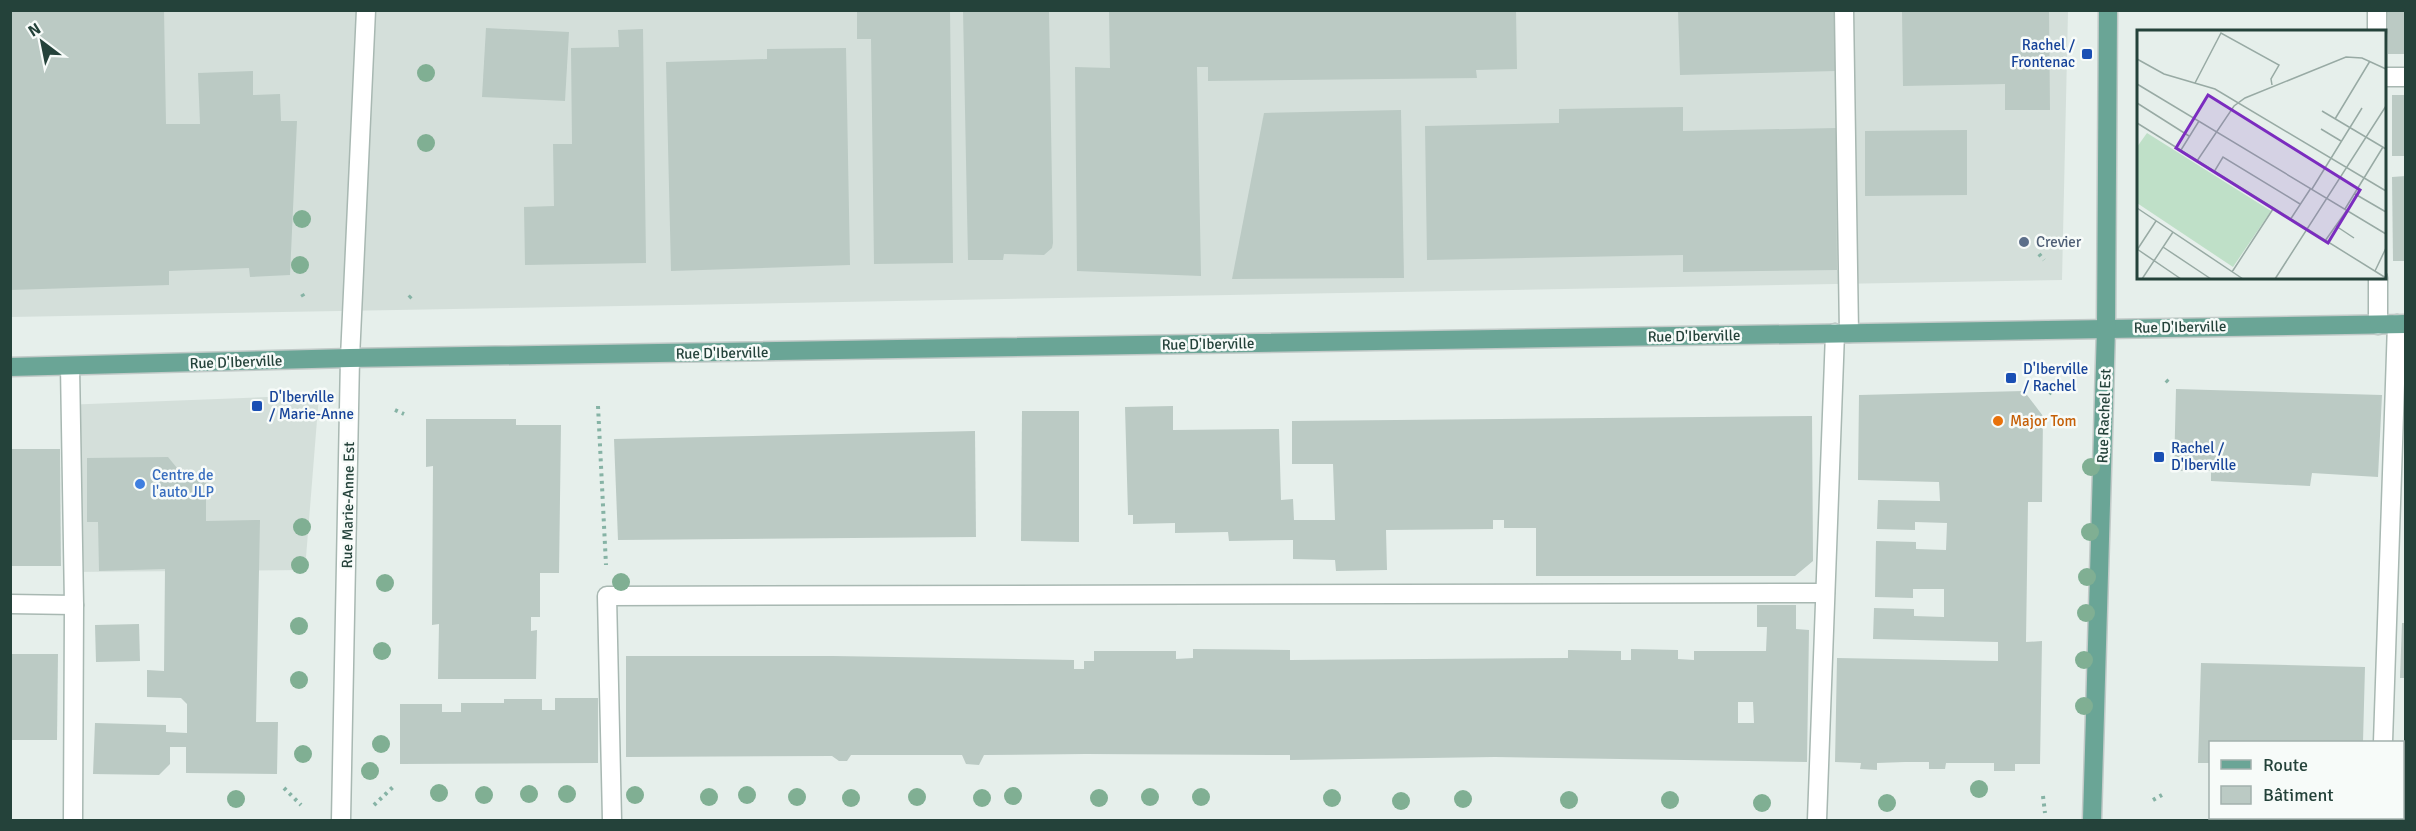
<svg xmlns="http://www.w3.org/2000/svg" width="2416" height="831" font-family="Signika,sans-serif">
<rect width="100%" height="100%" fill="#e6efeb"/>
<!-- built -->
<g fill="#d4dfda">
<path d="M10 11H2068L2062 280 11 317Z"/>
<path d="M319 395 305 570 68 572 63 405Z"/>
</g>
<!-- building -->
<g fill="#bbcac4" fill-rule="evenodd">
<path d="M10 10H164L166 124H200L198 73 253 71V95L280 94 281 121H297L290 275 250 277 249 268 169 271V285L10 290Z"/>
<path d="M857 10H950L953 263 874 264 871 39H857Z"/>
<path d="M963 10H1049L1053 243 1052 248 1044 255 1004 254 1003 260H968Z"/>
<path d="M1109 10H1516L1517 69 1476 70 1477 78 1208 81V67H1197L1201 276 1077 271 1075 67 1110 68Z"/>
<path d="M1678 10H1835L1836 71 1680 75Z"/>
<path d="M1902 10H2049L2050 110H2005V84L1903 86Z"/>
<path d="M2387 10H2406V54H2388Z"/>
<path d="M486 28 569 32 565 101 482 97Z"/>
<path d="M643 29 646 263 525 265 524 207 554 206 553 144H572L571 48 619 47 618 30Z"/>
<path d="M846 48 850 265 671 271 666 62 767 59V49Z"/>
<rect x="2392" y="95" width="14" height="61"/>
<path d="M1683 107V131L1836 128 1837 270 1683 272V255L1427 260 1425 126 1559 123V109Z"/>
<path d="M1401 110 1404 278 1232 279 1264 113Z"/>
<path d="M1967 130V195L1865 196V131Z"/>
<path d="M2406 176V261H2393L2392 177Z"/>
<path d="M2176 389 2382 395 2378 477 2312 473 2310 486 2211 481V471H2174Z"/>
<path d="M2024 391 2043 416 2042 502H2028L2026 642 2042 641 2040 764H2015V771H1994V763H1946L1945 769H1929V762H1905L1877 763V770L1860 769 1861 763 1835 762 1837 658 1998 661V642L1873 639 1874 608 1914 609V616L1944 617V589H1913V598L1875 597 1876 541 1916 542V549L1946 550 1947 523 1915 522V530L1877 529 1878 500 1940 501 1939 482 1858 480 1859 395Z"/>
<path d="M1173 406V430L1279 429 1281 500 1293 499 1294 520H1335L1333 464H1292V421L1812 416 1813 561 1795 576H1536V528H1504V520H1493V529L1386 530 1387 570 1336 571 1335 560 1293 559V540L1229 541 1228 532 1175 533V523L1133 524V515H1128L1125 407Z"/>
<path d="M1022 411H1079V542L1021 541Z"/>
<path d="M426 419H516V425H561L559 573H540V617H531V631L537 630 536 679H438L439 624 432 625 433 466 426 467Z"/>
<path d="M975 431 976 537 618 540 614 439Z"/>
<path d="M10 449H60L61 566H10Z"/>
<path d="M168 457 186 479H206V521L260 520 256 722H278L277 774 186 773V747H170V764L159 775 93 774 95 723 166 725V732L187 733V704L181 698 147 697V670L164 671 165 569 99 571 98 522H87V458Z"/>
<path d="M1757 605H1796V629L1809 630 1807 762 1495 757 1290 760V755L1086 754 984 755 979 765 966 764 962 755H851L847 761H839L832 756 626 757V656H833L1074 660V669H1084V661H1094V651H1176V659L1193 658V649L1290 650V660L1568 658V650L1621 651V660H1631V649L1678 650V659L1694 660V651H1766L1767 627H1757ZM1738 702H1753L1754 723H1738Z"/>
<path d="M2402 623H2406V678H2400Z"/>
<path d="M139 624 140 661 96 662 95 625Z"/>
<path d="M10 654H58L57 740H10Z"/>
<path d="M2201 663 2365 667 2363 742H2210V763H2198Z"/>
<path d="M555 698H598V763L400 764V704H442V712H461V703H504V699H542V710H555Z"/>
</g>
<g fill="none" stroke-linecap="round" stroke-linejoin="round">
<defs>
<g id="minor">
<path d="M1844 10 1849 333"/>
<path d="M2377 32V10"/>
<path d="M2384 77H2406"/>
<path d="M2378 278V325"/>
<path d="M70 366 74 605 73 820"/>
<path d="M10 604 74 605"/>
<path d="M2383 742 2397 324"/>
<path d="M341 820 350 358 366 10"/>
<path d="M612 820 607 596 1825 593"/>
<path d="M1817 820 1835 333"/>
<path d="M2380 820V818"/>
</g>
<g id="major">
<path d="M10 367 350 358 2406 324"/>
<path d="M2092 820 2106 328 2108 10"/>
</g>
</defs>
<!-- minor casing -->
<use href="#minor" stroke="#a8b8b2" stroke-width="21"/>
<!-- major casing -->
<use href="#major" stroke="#c2cac8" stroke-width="21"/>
<!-- path -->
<g stroke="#86b3a5" stroke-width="4" stroke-dasharray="3 4.5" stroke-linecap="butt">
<path d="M2039 254 2044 260"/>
<path d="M302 294 305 299"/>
<path d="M409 298 414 293"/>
<path d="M2166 380 2171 385"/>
<path d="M2049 394 2053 389"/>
<path d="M598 406 606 565"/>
<path d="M395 410 404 414"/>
<path d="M294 419 304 414"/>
<path d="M284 788 301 805"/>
<path d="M2043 796 2045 813"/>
<path d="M2153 800 2162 795"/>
<path d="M374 805 393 787"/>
</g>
<!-- minor -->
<use href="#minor" stroke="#fff" stroke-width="18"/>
<!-- major -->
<use href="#major" stroke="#6aa596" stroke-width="18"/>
</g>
<!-- trees -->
<g fill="#80af93">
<circle cx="426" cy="73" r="9"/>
<circle cx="426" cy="143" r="9"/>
<circle cx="302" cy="219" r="9"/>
<circle cx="300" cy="265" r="9"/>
<circle cx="2091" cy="467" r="9"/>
<circle cx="302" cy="527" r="9"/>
<circle cx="2090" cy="532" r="9"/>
<circle cx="300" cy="565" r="9"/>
<circle cx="2087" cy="577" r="9"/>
<circle cx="621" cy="582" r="9"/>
<circle cx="385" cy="583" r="9"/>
<circle cx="2086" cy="613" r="9"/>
<circle cx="299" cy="626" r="9"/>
<circle cx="382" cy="651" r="9"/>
<circle cx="2084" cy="660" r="9"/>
<circle cx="299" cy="680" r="9"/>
<circle cx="2084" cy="706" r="9"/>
<circle cx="381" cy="744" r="9"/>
<circle cx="303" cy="754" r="9"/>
<circle cx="370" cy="771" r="9"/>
<circle cx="1979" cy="789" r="9"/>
<circle cx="439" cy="793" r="9"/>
<circle cx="529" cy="794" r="9"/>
<circle cx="567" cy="794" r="9"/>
<circle cx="484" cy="795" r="9"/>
<circle cx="635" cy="795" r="9"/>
<circle cx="747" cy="795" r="9"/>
<circle cx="1013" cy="796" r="9"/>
<circle cx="709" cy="797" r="9"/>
<circle cx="797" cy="797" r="9"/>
<circle cx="917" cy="797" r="9"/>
<circle cx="1150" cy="797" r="9"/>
<circle cx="1201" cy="797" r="9"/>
<circle cx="851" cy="798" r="9"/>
<circle cx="982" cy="798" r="9"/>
<circle cx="1099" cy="798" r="9"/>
<circle cx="1332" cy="798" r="9"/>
<circle cx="236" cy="799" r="9"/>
<circle cx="1463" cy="799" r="9"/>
<circle cx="1569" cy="800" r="9"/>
<circle cx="1670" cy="800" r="9"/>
<circle cx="1401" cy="801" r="9"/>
<circle cx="1762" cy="803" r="9"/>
<circle cx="1887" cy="803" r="9"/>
</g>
<!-- markers -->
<g fill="#1a4fb4" stroke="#f7fbf9" stroke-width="2">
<rect x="2081" y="48" width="12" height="12" rx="3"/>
<rect x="2005" y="372" width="12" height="12" rx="3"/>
<rect x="251" y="400" width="12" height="12" rx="3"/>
<rect x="2153" y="451" width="12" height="12" rx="3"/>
</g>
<circle fill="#5c6f8a" stroke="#f7fbf9" stroke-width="2" cx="2024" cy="242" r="6"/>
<circle fill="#e8710a" stroke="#f7fbf9" stroke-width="2" cx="1998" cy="421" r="6"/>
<circle fill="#3f7fe0" stroke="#f7fbf9" stroke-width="2" cx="140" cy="484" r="6"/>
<g text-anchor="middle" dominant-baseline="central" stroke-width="5" stroke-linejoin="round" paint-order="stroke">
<!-- transit labels -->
<g font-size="15" fill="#164399" stroke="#f7fbf9" text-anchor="start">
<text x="2075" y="45" text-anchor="end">Rachel /<tspan x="2075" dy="17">Frontenac</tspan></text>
<text x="2023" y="369">D'Iberville<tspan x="2023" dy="17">/ Rachel</tspan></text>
<text x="269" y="397">D'Iberville<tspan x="269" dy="17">/ Marie-Anne</tspan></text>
<text x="2171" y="448">Rachel /<tspan x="2171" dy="17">D'Iberville</tspan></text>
</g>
<!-- service labels -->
<g font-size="15" fill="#4e5e75" stroke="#f7fbf9" text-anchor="start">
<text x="2036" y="242">Crevier</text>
</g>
<!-- street labels -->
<g font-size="15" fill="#24423a" stroke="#f7fbf9">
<text transform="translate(2180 327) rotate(-1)">Rue D'Iberville</text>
<text transform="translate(1694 336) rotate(-1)">Rue D'Iberville</text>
<text transform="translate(1208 344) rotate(-1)">Rue D'Iberville</text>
<text transform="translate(722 353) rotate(-1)">Rue D'Iberville</text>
<text transform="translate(236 362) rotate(-2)">Rue D'Iberville</text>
<text transform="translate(2104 416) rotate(-88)">Rue Rachel Est</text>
<text transform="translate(348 505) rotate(-89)">Rue Marie-Anne Est</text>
</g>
<!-- food labels -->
<g font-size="15" fill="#c56008" stroke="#f7fbf9" text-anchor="start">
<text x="2010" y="421">Major Tom</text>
</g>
<!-- shop labels -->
<g font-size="15" fill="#366cbe" stroke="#f7fbf9" text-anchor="start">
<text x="152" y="475">Centre de<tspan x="152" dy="17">l'auto JLP</tspan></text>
</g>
</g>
<!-- overview -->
<g transform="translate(2137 30)">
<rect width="249" height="249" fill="#e6efeb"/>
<path d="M10 103 134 181 96 237 0 173V117Z" fill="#bfe0c8"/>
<path fill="none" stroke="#98aaa4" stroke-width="1.5" d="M0 29 27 44 78 59 249 161M58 53 84 3 142 35 134 49 135 55M0 54 249 204M0 73 52 106M185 81 249 119M198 89 233 31M0 93 249 248M184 99 204 111M44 120 62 91M60 131 97 76 108 68 209 27 225 28 249 39M77 142 86 127 163 174M175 159 225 78M218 164 249 182M0 178 106 249M208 179 246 117M153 190 174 158M199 196 217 208M188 211 210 180M26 217 74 249M0 219 44 249M0 220 19 191M238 241 249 218M95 242 136 179M5 249 36 202M138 249 249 76"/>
<path fill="#7b2cbf" fill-opacity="0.15" stroke="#7b2cbf" stroke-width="3" d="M71 65 223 160 191 213 39 118Z"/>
<rect width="249" height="249" fill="none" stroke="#24423a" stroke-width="3"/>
</g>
<!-- border -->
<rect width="2416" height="831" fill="none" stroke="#24423a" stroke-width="24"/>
<!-- legend -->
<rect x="2209" y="741" width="195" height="78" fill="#f7fbf9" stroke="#a3b1ad" stroke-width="1.5"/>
<rect x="2221" y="760" width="30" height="9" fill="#6aa596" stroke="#a3b1ad" stroke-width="1.5"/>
<text x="2263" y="771" font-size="18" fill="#24423a">Route</text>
<rect x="2221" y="786" width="30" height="18" fill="#bbcac4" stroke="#a3b1ad" stroke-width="1.5"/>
<text x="2263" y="801" font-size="18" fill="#24423a">Bâtiment</text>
<!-- north arrow -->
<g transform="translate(42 42) rotate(328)" stroke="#f7fbf9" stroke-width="4.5" paint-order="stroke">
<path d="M0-4.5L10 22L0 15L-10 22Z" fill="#24423a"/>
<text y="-9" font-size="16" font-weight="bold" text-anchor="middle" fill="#24423a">N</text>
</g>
</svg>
